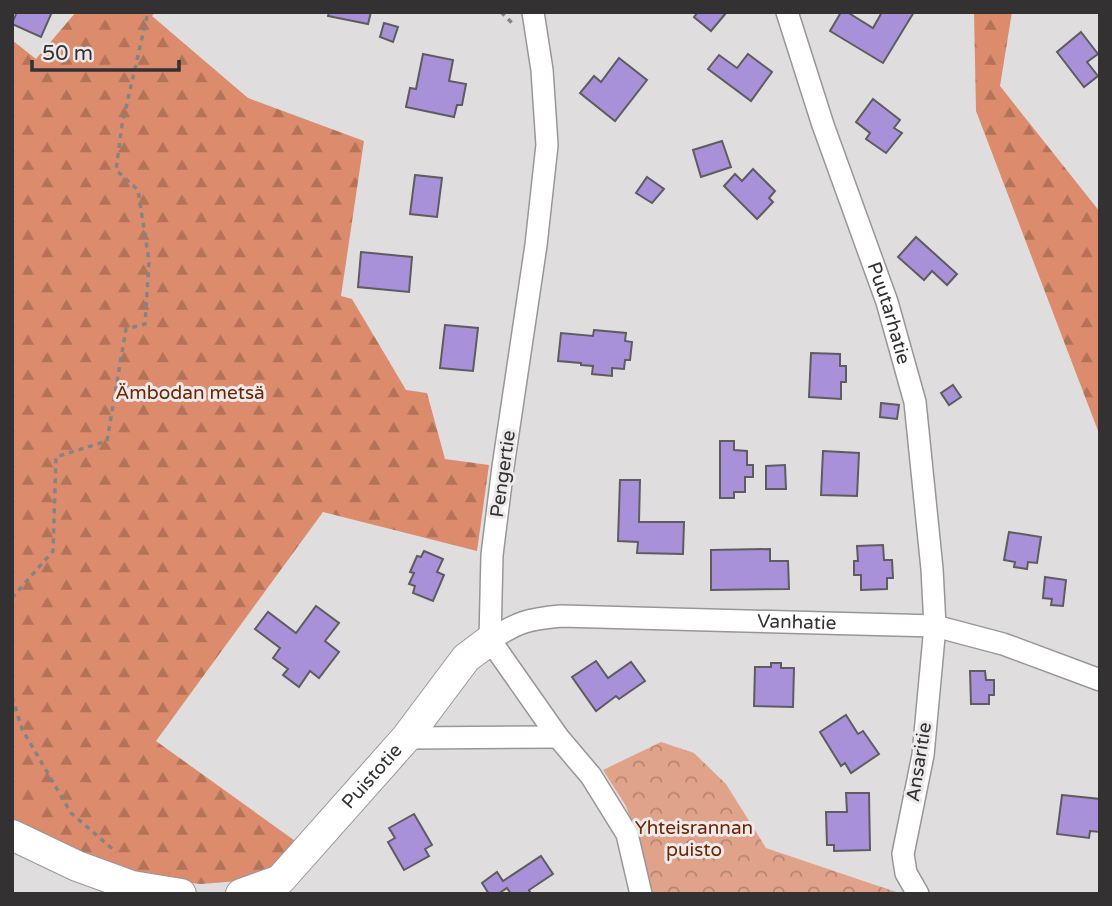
<svg xmlns="http://www.w3.org/2000/svg" width="1112" height="906" font-family="'Varela Round',sans-serif">
<defs>
<pattern id="forest-firs" width="22" height="20" patternUnits="userSpaceOnUse" patternTransform="scale(1.75)"><rect width="22" height="20" fill="#dc8c6c"/><path d="M5 1l3.5 6h-7zM16 11l3.5 6h-7z" fill="#b37359"/></pattern>
<pattern id="park-crowns" width="20" height="18" patternUnits="userSpaceOnUse" patternTransform="scale(1.75)"><rect width="20" height="18" fill="#e1a28a"/><path d="M2 6a3 3 0 1 1 6 0M12 15a3 3 0 1 1 6 0" fill="none" stroke="#b78571"/></pattern>
</defs>
<rect width="100%" height="100%" fill="#e0dddf"/>
<!-- forest -->
<g fill="url(#forest-firs)">
<path d="M76 12H155L152 16 248 98 364 141 341 296 352 299 406 390 427 393 445 459 489 465 477 551 323 512 156 741 298 843 272 869 239 881 201 884 150 879 102 866 12 822V40L36 59Z"/>
<path d="M974 12H1012L1000 86 1100 212V436L976 111Z"/>
</g>
<!-- park -->
<path fill="url(#park-crowns)" d="M661 742 694 753 726 784 766 848 902 894H649L639 842 626 806 603 770Z"/>
<!-- building -->
<g fill="#a991da" stroke="#5d5c5f" stroke-width="2">
<path d="M13 12H52L41 37 12 24 16 14Z"/>
<path d="M329 12H371L368 24 328 16Z"/>
<path d="M698 12H725L726 13 711 31 694 17Z"/>
<path d="M838 12H847L873 28 882 12H914L883 63 830 31 840 14Z"/>
<path d="M384 23 398 27 393 42 380 37Z"/>
<path d="M1081 32 1098 54 1087 62 1098 76 1084 87 1057 52Z"/>
<path d="M423 54 453 60 449 81 466 84 462 105H457L454 117 406 107 410 88 416 89Z"/>
<path d="M748 54 772 72 751 101 708 69 719 55 737 68Z"/>
<path d="M619 58 647 80 615 121 580 93 594 76 601 82Z"/>
<path d="M873 99 900 120 894 128 902 133 886 153 866 139 870 133 856 122Z"/>
<path d="M722 141 731 167 701 177 693 150Z"/>
<path d="M753 169 775 191 769 198 773 202 757 219 724 186 735 174 742 181Z"/>
<path d="M415 175 442 178 437 217 410 214Z"/>
<path d="M647 177 664 189 652 203 636 193Z"/>
<path d="M916 237 957 274 947 285 932 271 924 280 898 257Z"/>
<path d="M361 252 412 257 409 292 358 287Z"/>
<path d="M445 325 478 328 473 371 440 368Z"/>
<path d="M594 330 626 333 625 341 632 342 630 360H625L624 369 612 368V376L592 374 593 366 581 365V363L558 361 561 333 593 336Z"/>
<path d="M811 353 840 354V366H846V382H841V399L809 397Z"/>
<path d="M953 385 961 397 949 405 941 393Z"/>
<path d="M881 403 899 405 897 419 880 417Z"/>
<path d="M720 441H734V450L747 451V465H753V477H745V492H734V498H720Z"/>
<path d="M823 451 859 453 857 496 821 495Z"/>
<path d="M785 465 786 489H766V466Z"/>
<path d="M620 480H640L639 522H684L683 554 637 553 638 542 618 541Z"/>
<path d="M1009 532 1041 537 1037 563 1028 562 1027 569 1014 567 1015 562 1004 560Z"/>
<path d="M883 545 884 560H892L893 578H887V589L861 590V575H854V561H858L857 546Z"/>
<path d="M770 549V561H788L789 589 711 590V550Z"/>
<path d="M424 551 443 559 437 572 444 575 433 601 413 593 415 586 409 584 414 573 410 572 417 556 421 557Z"/>
<path d="M1045 577 1066 580 1063 606 1051 605 1052 599 1043 598Z"/>
<path d="M316 606 339 623 325 641 339 652 319 678 310 671 299 687 283 675 288 669 273 658 280 648 255 629 268 612 296 633Z"/>
<path d="M596 661 608 678 631 662 645 681 619 699 616 696 596 711 572 677Z"/>
<path d="M771 663H781V668H794L793 707 754 706 755 667H771Z"/>
<path d="M970 671H985L986 680H994V695H989V704H971Z"/>
<path d="M846 715 858 734 863 731 879 754 851 773 845 763 841 766 820 732Z"/>
<path d="M846 793H869L870 850 834 851V845H827L826 812H847Z"/>
<path d="M1062 795 1100 799V832L1090 831 1089 838 1057 834Z"/>
<path d="M414 814 432 845 425 849 429 856 404 870 388 842 395 838 389 828Z"/>
<path d="M541 856 553 874 529 890 531 894H511L507 888 498 894H489L482 883 497 872 503 881Z"/>
</g>
<g fill="none" stroke-linecap="round" stroke-linejoin="round">
<defs>
<g id="street">
<path d="M533 12 542 70 547 145 536 245 503 467 492 555 490 640 558 737 591 776 627 834 641 894"/>
<path id="s1" d="M787 12 823 125 887 302 915 402 932 569 935 626 923 755 903 854 906 873 918 894"/>
<path id="s2" d="M490 640C518 622 528 619 561 616L935 626 1003 644 1100 680"/>
<path d="M406 738 558 737"/>
</g>
<g id="secondary">
<path d="M12 835 77 866 132 886 181 894"/>
<path id="s3" d="M241 894 280 880 406 738 466 658 490 640"/>
</g>
</defs>
<!-- street casing -->
<use href="#street" stroke="#999698" stroke-width="24"/>
<!-- secondary casing -->
<use href="#secondary" stroke="#999698" stroke-width="32"/>
<!-- path -->
<g stroke="#868385" stroke-width="3.5" stroke-dasharray="5 5" stroke-linecap="butt">
<path d="M501 12 514 25"/>
<path d="M12 598 53 551 56 457 107 441 126 329 145 324 149 261 138 190 116 170 122 125 148 12"/>
<path d="M12 697 22 729 71 813 116 852"/>
</g>
<!-- street -->
<use href="#street" stroke="#fff" stroke-width="21"/>
<!-- secondary -->
<use href="#secondary" stroke="#fff" stroke-width="30"/>
</g>
<g text-anchor="middle" dominant-baseline="central" stroke-width="6" stroke-linejoin="round" paint-order="stroke">
<!-- street labels -->
<g font-size="19" fill="#333132" stroke="#edeaec">
<text stroke="none"><textPath href="#s1" startOffset="318">Puutarhatie</textPath></text>
<text transform="translate(503 474) rotate(-82)">Pengertie</text>
<text stroke="none"><textPath href="#s2" startOffset="312">Vanhatie</textPath></text>
<text transform="translate(919 762) rotate(-81)">Ansaritie</text>
<text stroke="none"><textPath href="#s3" startOffset="180">Puistotie</textPath></text>
</g>
<!-- park labels -->
<g font-size="19" fill="#6d2601" stroke="#edeaec">
<text x="190" y="393">Ämbodan metsä</text>
<text x="694" y="828">Yhteisrannan<tspan x="694" dy="22">puisto</tspan></text>
</g>
</g>
<!-- border -->
<rect width="1112" height="906" fill="none" stroke="#333132" stroke-width="28"/>
<!-- scale -->
<path d="M32 60v10h147v-10" fill="none" stroke="#333132" stroke-width="3.5"/>
<text x="42" y="60" font-size="21" fill="#333132" stroke="#edeaec" stroke-width="5" paint-order="stroke">50 m</text>
</svg>
